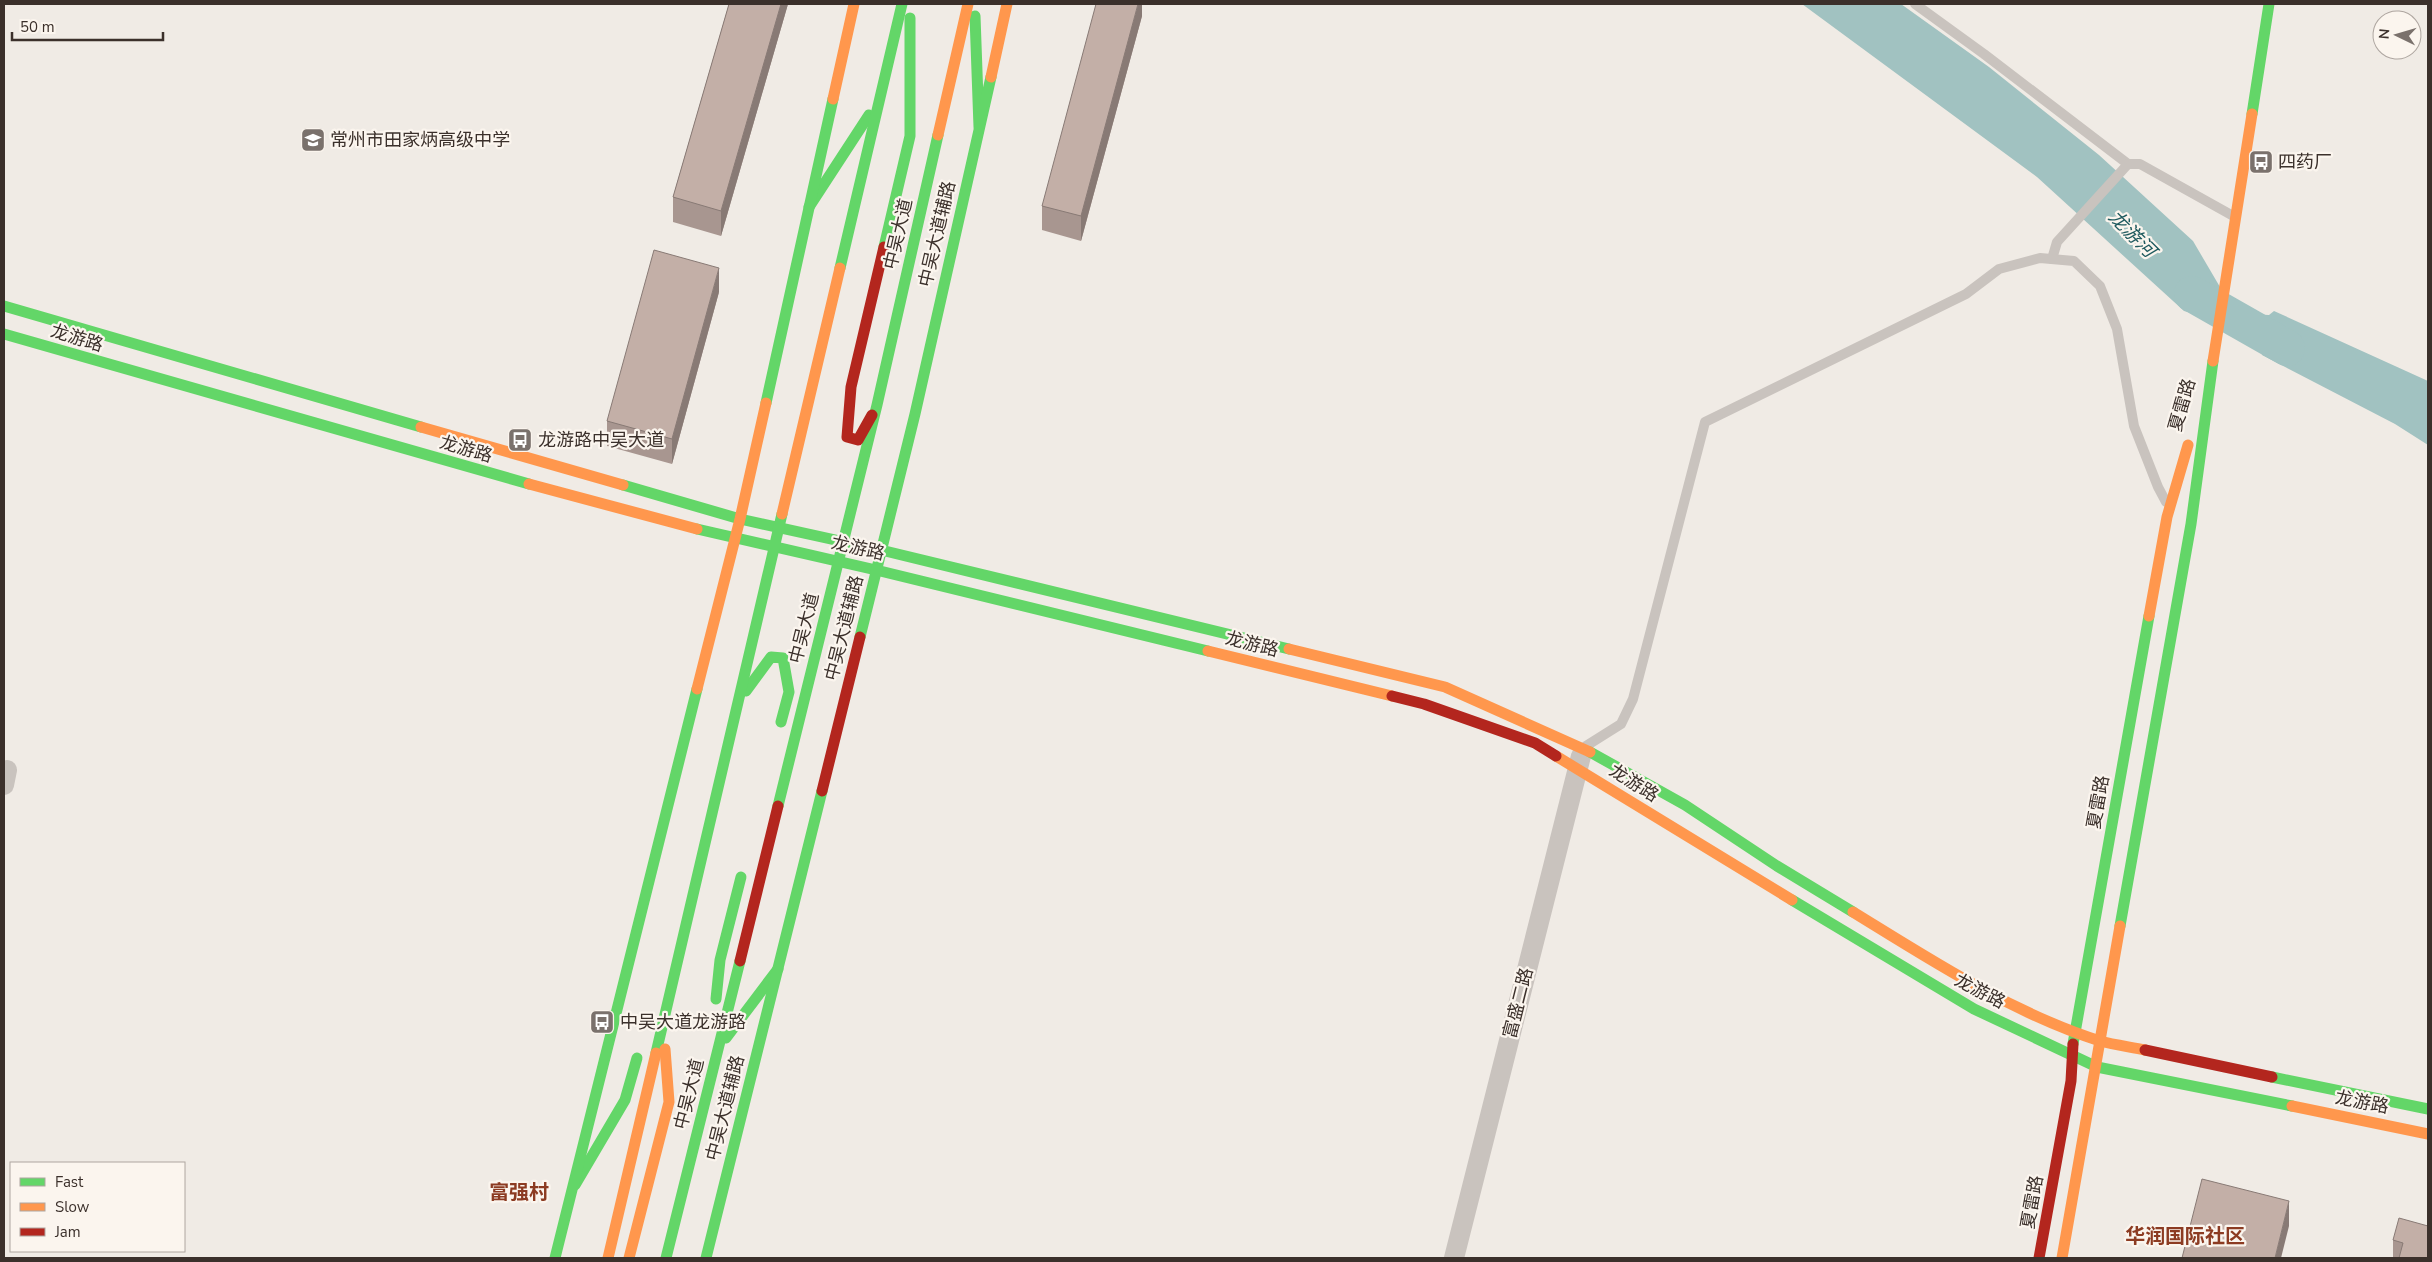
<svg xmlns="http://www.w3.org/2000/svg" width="2432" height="1262" font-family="'Nunito Sans','Noto Sans SC',sans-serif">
<rect width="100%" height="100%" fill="#f0ebe5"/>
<!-- water -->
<g fill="#a1c2c1">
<path d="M1802 4H1901L1989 67 2099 155 2193 241 2220 287 2215 319 2184 311 2037 177Z"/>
<path d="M2274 311 2428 381V445L2395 424 2262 355 2261 347 2241 336 2247 314 2269 315Z"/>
</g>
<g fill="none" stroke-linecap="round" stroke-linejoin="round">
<!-- river -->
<path stroke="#a1c2c1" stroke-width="36" d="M2192 294 2287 348"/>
<!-- lane -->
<g stroke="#c9c3be" stroke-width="10">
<path d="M1915 4 1984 54 2128 164"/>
<path d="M2052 259 2057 242 2128 164H2140L2235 217"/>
<path d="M1586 746 1621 724 1633 699 1705 422 1966 294 1999 269 2040 258 2074 261 2100 286 2117 329 2134 426 2158 487 2166 502"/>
</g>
<!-- street -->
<g stroke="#c9c3be" stroke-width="20">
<path d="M4 785 7 770"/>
<path d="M1454 1258 1581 756"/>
</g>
<!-- fast -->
<g stroke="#63d668" stroke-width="11">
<path d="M975 16 979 127"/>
<path d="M2252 114 2269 4"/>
<path d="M809 207 869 115"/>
<path d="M884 247 910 136V18"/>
<path d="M840 268 902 4"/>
<path d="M4 306 421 427"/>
<path d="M4 334 529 484"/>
<path d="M766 403 833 99"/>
<path d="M623 485 740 519 881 550 1289 649"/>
<path d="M697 529 876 570 1208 651"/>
<path d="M860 637 915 414 991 77"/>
<path d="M746 691 771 657 783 658 789 692 781 722"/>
<path d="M1590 752 1685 805 1777 866 1853 912"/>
<path d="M778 806 877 405 938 135"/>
<path d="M1792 900 1974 1009 2097 1067 2292 1106"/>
<path d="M2120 926 2191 524 2213 361"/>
<path d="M716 999 720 960 741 877"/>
<path d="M726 1038 778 969"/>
<path d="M2073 1044 2149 616"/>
<path d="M656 1053 782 514"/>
<path d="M2272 1077 2428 1109"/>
<path d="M575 1185 625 1100 637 1058"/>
<path d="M555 1258 697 689"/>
<path d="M666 1258 740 961"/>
<path d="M706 1258 822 791"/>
</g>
<!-- slow -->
<g stroke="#ff974d" stroke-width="11">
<path d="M991 77 1007 4"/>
<path d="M833 99 854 4"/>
<path d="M938 135 968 4"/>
<path d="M2213 361 2252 114"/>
<path d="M421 427 623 485"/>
<path d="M529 484 697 529"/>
<path d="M782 514 840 268"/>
<path d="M2149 616 2167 517 2188 445"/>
<path d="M1289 649 1445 687 1590 752"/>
<path d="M1208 651 1392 696"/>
<path d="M697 689 740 519 766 403"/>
<path d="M1556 756 1792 900"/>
<path d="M1853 912C1931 960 2012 1013 2100 1041 2115 1045 2131 1047 2145 1050"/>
<path d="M2292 1106 2428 1134"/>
<path d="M608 1258 656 1053"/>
<path d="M629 1258 669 1102 665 1049"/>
<path d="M2062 1258 2120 926"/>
</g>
<!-- jam -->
<g stroke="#b3261e" stroke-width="11">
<path d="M872 415 858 440 847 437 851 387 884 247"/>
<path d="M1392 696 1424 704 1535 743 1556 756"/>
<path d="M822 791 860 637"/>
<path d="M740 961 778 806"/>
<path d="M2145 1050 2272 1077"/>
<path d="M2039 1258 2071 1081 2073 1044"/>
</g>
</g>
<!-- wall -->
<g fill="#a89690">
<path d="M729 4H788L721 236 673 222V197Z"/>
<path d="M1142 4V16L1081 241 1042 230V206Z"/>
<path d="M719 292 672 464 607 446V421Z"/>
<path d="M2428 1226V1258H2393V1240Z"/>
</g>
<!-- shaded-wall -->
<g fill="#887a75">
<path d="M781 4H788L721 236V211Z"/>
<path d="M1138 4H1142V16L1081 241V216Z"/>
<path d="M719 268V292L672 464V439Z"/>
<path d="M2289 1201V1226L2281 1258H2275Z"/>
</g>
<!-- building -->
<g fill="#c3afa7" stroke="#887a75">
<path d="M729 4H781L721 211 673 197Z"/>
<path d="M1096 4H1138L1081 216 1042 206Z"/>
<path d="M654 250 719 268 672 439 607 421Z"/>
<path d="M2202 1179 2289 1201 2275 1258H2182Z"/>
<path d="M2399 1218 2428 1226V1258H2399L2403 1243 2393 1240Z"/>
</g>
<!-- icons -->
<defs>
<symbol id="school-square" viewBox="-11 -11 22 22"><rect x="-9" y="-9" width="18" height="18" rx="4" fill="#7a716c" stroke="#fbf5ee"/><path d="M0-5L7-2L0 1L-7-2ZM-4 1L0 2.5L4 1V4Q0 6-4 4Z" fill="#fff"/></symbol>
<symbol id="bus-square" viewBox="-11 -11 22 22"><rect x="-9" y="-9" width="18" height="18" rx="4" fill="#7a716c" stroke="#fbf5ee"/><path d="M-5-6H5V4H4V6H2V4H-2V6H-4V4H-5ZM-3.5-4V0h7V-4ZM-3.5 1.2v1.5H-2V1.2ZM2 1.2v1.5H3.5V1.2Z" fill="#fff"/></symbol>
</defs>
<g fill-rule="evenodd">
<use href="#school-square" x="299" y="126" width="28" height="28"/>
<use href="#bus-square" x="2247" y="148" width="28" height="28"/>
<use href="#bus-square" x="506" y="426" width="28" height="28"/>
<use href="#bus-square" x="588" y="1008" width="28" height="28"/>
</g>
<g text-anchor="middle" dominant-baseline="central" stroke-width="4.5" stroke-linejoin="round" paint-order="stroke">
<!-- poi labels -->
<g font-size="18" fill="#3b302b" stroke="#fbf5ee" text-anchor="start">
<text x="330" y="140">常州市田家炳高级中学</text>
<text x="2278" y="162">四药厂</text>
<text x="538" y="440">龙游路中吴大道</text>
<text x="620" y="1022">中吴大道龙游路</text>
</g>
<!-- street labels -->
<g font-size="18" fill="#3b302b" stroke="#fbf5ee">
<text transform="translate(898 234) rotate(-77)">中吴大道</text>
<text transform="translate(937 234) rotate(-77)">中吴大道辅路</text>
<text transform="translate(77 338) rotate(17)">龙游路</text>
<text transform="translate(2182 405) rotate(-74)">夏雷路</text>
<text transform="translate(466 449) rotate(16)">龙游路</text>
<text transform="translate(858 548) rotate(13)">龙游路</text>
<text transform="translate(804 628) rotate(-76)">中吴大道</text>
<text transform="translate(844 628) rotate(-76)">中吴大道辅路</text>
<text transform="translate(1252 644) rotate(14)">龙游路</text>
<text transform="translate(1634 783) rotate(32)">龙游路</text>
<text transform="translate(2098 802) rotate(-80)">夏雷路</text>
<text transform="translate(1980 991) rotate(27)">龙游路</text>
<text transform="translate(1518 1003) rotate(-76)">富盛二路</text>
<text transform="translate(689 1094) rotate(-76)">中吴大道</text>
<text transform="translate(2362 1102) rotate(11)">龙游路</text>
<text transform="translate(725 1108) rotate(-76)">中吴大道辅路</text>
<text transform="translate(2032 1202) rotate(-80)">夏雷路</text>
</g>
<!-- water labels -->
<g font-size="19" font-style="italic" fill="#1f5a5e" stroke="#fbf5ee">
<text transform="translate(2132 234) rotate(45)">龙游河</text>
</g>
<!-- quarter labels -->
<g font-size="20" font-weight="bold" fill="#8c3b22" stroke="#fbf5ee">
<text x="519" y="1192">富强村</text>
<text x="2185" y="1236">华润国际社区</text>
</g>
</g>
<!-- border -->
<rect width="2432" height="1262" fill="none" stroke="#3b302b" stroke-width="10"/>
<!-- legend -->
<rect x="10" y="1162" width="175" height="90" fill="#fbf5ee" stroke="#aea6a0"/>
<rect x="20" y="1178" width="25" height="8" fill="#63d668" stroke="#aea6a0"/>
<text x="55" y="1187" font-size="15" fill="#3b302b">Fast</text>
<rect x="20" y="1203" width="25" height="8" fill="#ff974d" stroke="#aea6a0"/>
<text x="55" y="1212" font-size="15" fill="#3b302b">Slow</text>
<rect x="20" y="1228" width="25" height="8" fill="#b3261e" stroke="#aea6a0"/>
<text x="55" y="1237" font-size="15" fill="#3b302b">Jam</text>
<!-- north arrow -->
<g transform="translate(2397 35) rotate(275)"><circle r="24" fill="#fbf5ee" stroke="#aea6a0"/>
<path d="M0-4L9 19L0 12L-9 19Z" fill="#7a716c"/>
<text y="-8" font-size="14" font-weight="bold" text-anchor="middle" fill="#3b302b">N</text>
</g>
<!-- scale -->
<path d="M12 32v8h151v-8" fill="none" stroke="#3b302b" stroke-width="2.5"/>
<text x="20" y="32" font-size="15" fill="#3b302b" stroke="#fbf5ee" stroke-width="4" paint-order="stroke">50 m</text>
</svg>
